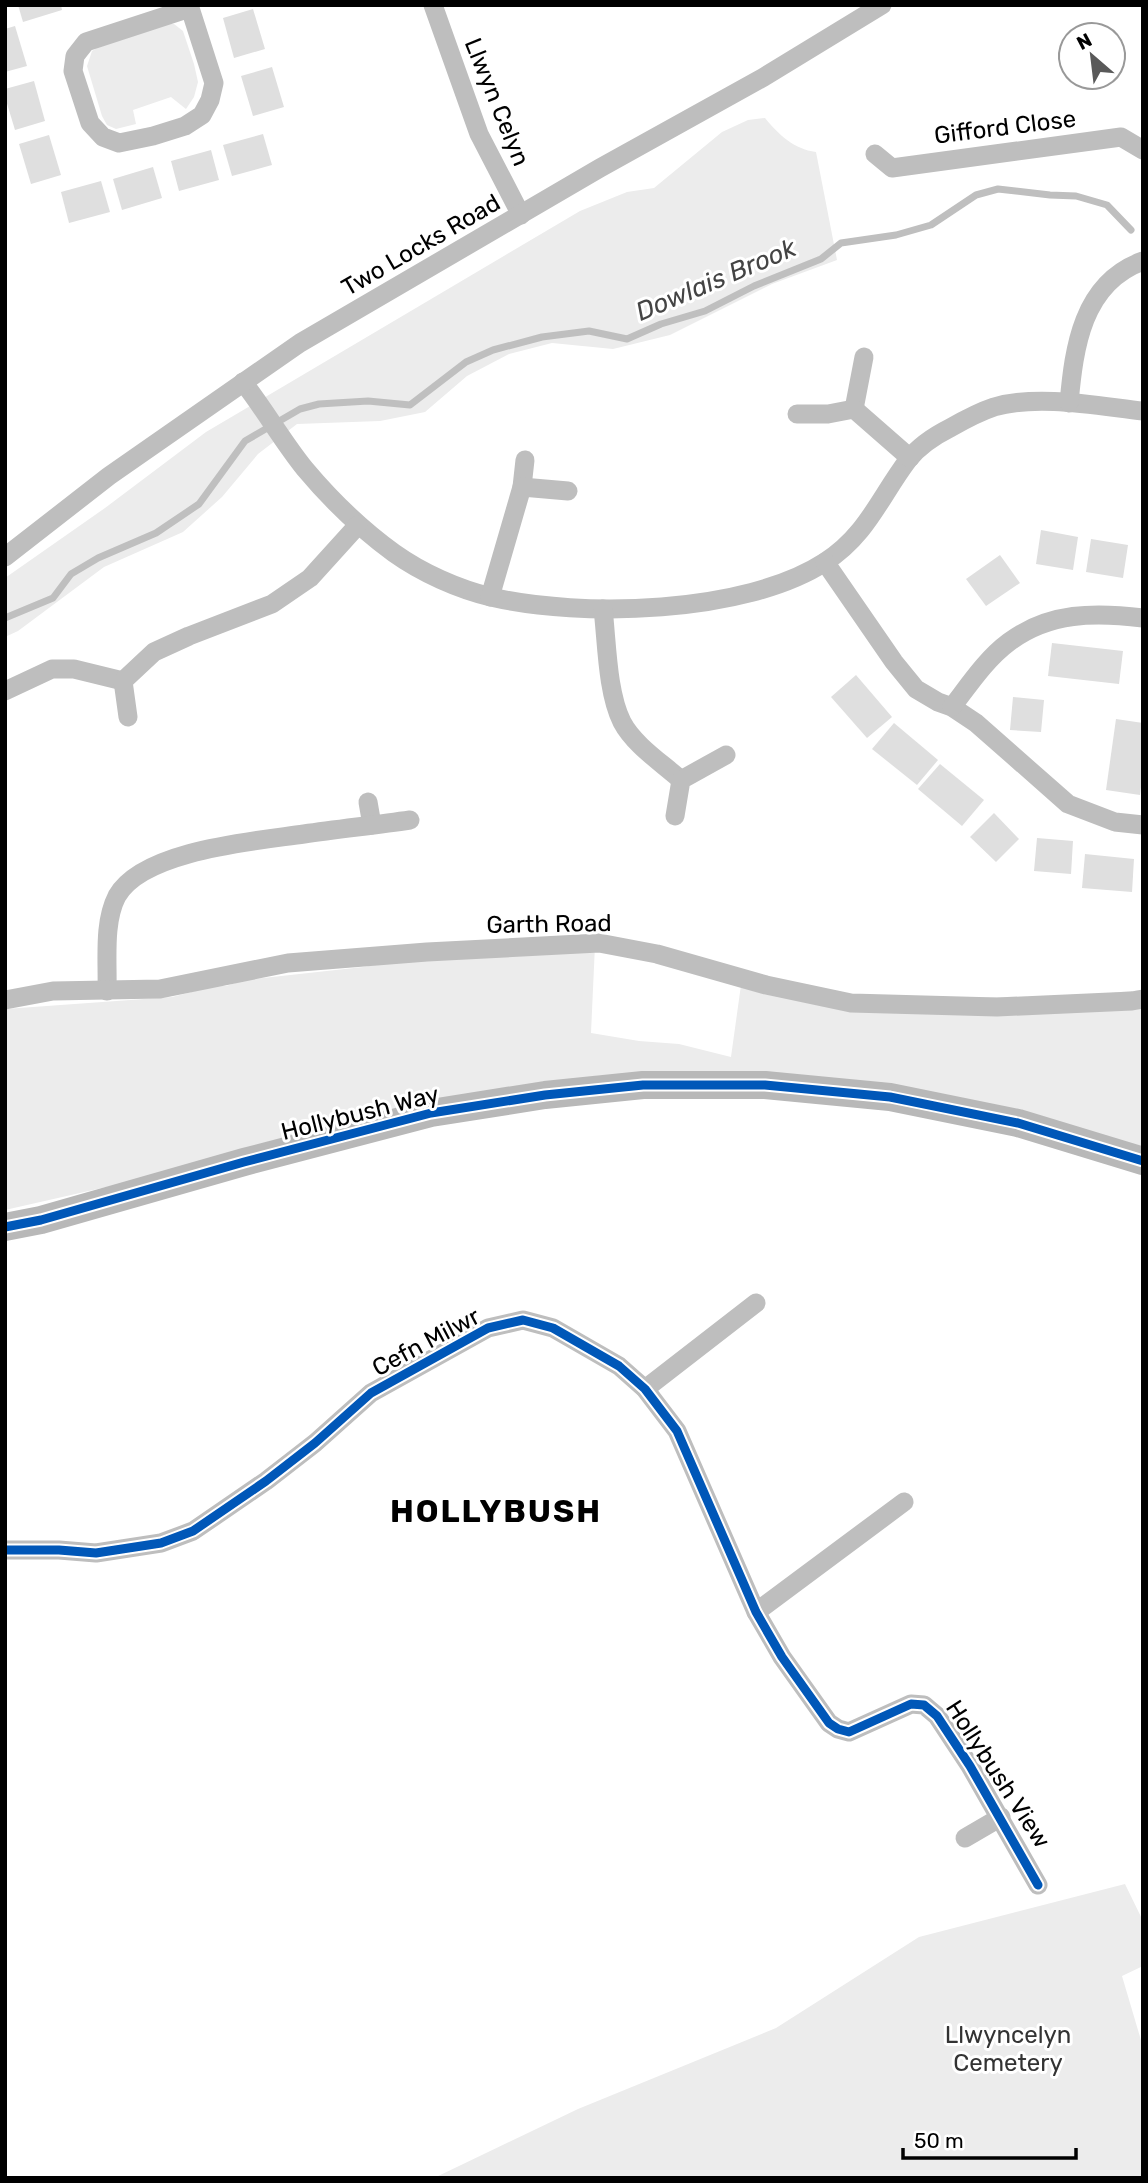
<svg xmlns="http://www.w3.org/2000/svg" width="1148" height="2183" font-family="Rubik,sans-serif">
<rect width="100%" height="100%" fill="#fff"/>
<!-- green -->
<g fill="#ececec">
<path d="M163 24H174L183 31 194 64 198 82 194 97 186 109 171 97 133 110 136 124 116 129 107 125 102 116 87 66 92 51 102 45Z"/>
<path d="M765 118C779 135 794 149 816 152L837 260 772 284 670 335 613 349 552 343 509 354 467 376 425 412 380 421 297 424 258 454 222 497 183 532 104 567 18 631 5 637V578L105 508 206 432 580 211 627 192 654 188 722 132 748 120Z"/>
<path d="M595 945 591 1033 639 1041 679 1044 731 1057 741 985 818 1000 1078 996 1143 990V1149L781 1073 680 1071 595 1076 5 1210V1009L172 997 215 986H226L245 980 363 967 404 960Z"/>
<path d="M1125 1884 1143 1921V1966L1122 1976 1143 2047V2178H434L578 2109 776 2028 919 1937Z"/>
</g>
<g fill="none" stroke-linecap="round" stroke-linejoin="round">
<!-- stream -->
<path stroke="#bfbfbf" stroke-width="7" d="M5 618 53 598 71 574 98 558 156 533 199 504 245 441 300 409 319 404 368 401 410 405 466 362 493 350 542 337 589 331 627 339 661 324 705 311 754 286 821 259 841 243 896 235 931 225 976 195 998 189 1050 195 1076 196 1107 205 1131 230"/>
</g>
<!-- building -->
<g fill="#dfdfdf">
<path d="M18 5H61L62 10 23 22Z"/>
<path d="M253 9 265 49 234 58 223 18Z"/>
<path d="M15 26 27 66 5 72V29Z"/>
<path d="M272 67 284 107 253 116 241 76Z"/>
<path d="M34 81 45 121 15 130 5 97V89Z"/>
<path d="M263 134 272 165 232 176 223 145Z"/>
<path d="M49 135 61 175 31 184 19 144Z"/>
<path d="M211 150 219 180 179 191 171 161Z"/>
<path d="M153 167 162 198 122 210 113 179Z"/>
<path d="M101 181 110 212 69 223 61 192Z"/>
<path d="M1041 530 1078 537 1073 570 1036 564Z"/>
<path d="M1091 539 1128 545 1123 578 1086 572Z"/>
<path d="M1000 555 1020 583 986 606 966 579Z"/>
<path d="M1052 643 1123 651 1119 684 1048 676Z"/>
<path d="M856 675 892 717 867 738 831 697Z"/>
<path d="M1013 697 1044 700 1041 732 1010 730Z"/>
<path d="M1116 719 1143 723V771L1140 795 1106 790Z"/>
<path d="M894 723 938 760 917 785 872 749Z"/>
<path d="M940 764 984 800 962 826 918 789Z"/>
<path d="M994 813 1019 839 996 862 970 837Z"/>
<path d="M1037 838 1073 841 1071 874 1034 871Z"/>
<path d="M1085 854 1134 859 1132 892 1082 888Z"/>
</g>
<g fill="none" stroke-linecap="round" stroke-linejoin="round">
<!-- street -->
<g stroke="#bebebe" stroke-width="19">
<path d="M189 5 214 83 210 100 202 115 185 126 153 136 119 143 103 137 90 123 73 71 75 56 86 42 190 8"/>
<path d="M433 5 479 134 521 215"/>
<path d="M875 154 892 168 1121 137 1143 150"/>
<path d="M243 382C265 410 283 442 305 469 331 500 361 529 394 553 422 573 458 589 491 597 581 618 745 614 825 562 867 535 880 497 908 460 919 446 936 435 950 428 964 420 979 412 994 407 1038 394 1098 406 1143 411"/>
<path d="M1069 403C1074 348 1082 283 1143 261"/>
<path d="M854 409 864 357"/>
<path d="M797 414H828L854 409 910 458"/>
<path d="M522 487 525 460"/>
<path d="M5 557 109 476 300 343 600 168 764 77 882 5"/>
<path d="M825 562 894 662 916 689 938 702 952 707 976 723 1068 804 1115 822 1143 825"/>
<path d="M490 597 522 487 568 491"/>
<path d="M603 609C607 642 607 692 622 722 634 745 662 763 681 780"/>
<path d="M5 691 52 669H74L123 681"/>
<path d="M952 707C969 685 986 659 1009 642 1049 612 1095 612 1143 618"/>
<path d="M128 717 123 681 154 652 189 636 272 604 310 578 358 525"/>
<path d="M368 802 372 825"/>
<path d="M675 816 681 780 726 755"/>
<path d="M107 991C108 961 103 923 117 896 143 850 256 841 304 834 339 829 375 825 410 820"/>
<path d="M5 1000 53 991 160 989 288 963 427 952 599 943 657 954 766 985 851 1003 997 1007 1132 1001 1143 999"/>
<path d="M645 1389 756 1303"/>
<path d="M5 1550H59L96 1553 161 1543 193 1531 266 1481 315 1443 371 1393 488 1328 523 1320 553 1328 619 1366 645 1389 677 1431 756 1612 782 1657 829 1723 838 1729 849 1732 911 1704 924 1705 937 1716 970 1766 1038 1885"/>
<path d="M756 1612 904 1502"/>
<path d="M965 1838 1001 1817"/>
</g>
<!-- secondary -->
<path stroke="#b8b8b8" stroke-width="28" d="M5 1227 41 1220 244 1162 431 1113 545 1095 643 1085H765L890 1097 1018 1123 1143 1161"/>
<defs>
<g id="cycleway">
<path d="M5 1227 41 1220 244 1162 431 1113 545 1095 643 1085H765L890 1097 1018 1123 1143 1161"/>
<path d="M5 1550H59L96 1553 161 1543 193 1531 266 1481 315 1443 371 1393 488 1328 523 1320 553 1328 619 1366 645 1389 677 1431 756 1612 782 1657 829 1723 838 1729 849 1732 911 1704 924 1705 937 1716 970 1766 1038 1885"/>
</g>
</defs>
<!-- cycleway casing -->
<use href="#cycleway" stroke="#fff" stroke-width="13"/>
<!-- cycleway -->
<use href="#cycleway" stroke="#0057b8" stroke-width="9"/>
</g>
<g text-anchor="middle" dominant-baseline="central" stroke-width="6" stroke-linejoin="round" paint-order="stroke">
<!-- street labels -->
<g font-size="24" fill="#000" stroke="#fff">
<text transform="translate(497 102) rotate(68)">Llwyn Celyn</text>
<text transform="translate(1005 127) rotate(-7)">Gifford Close</text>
<text transform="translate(421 245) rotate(-30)">Two Locks Road</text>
<text transform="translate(549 924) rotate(-1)">Garth Road</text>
<text transform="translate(360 1113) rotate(-14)">Hollybush Way</text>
<text transform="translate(426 1342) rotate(-28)">Cefn Milwr</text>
<text transform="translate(998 1774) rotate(57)">Hollybush View</text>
</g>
<!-- park labels -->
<g font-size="24" fill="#333" stroke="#fff">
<text x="1008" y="2035">Llwyncelyn<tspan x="1008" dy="28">Cemetery</tspan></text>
</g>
<!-- water labels -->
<g font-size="26" font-style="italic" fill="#444" stroke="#fff">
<text transform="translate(716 280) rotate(-23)">Dowlais Brook</text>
</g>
<!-- district labels -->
<g font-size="32" font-weight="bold" letter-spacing="2" fill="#000" stroke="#fff">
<text x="496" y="1511">HOLLYBUSH</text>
</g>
</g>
<!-- border -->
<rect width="1148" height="2183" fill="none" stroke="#000000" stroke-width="14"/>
<!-- north arrow -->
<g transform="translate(1092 56) rotate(332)"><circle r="33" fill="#ffffff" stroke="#999999" stroke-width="2"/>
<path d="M0-5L12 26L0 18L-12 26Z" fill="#595959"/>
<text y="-10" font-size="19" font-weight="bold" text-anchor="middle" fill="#000000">N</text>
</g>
<!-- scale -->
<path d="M903 2148v10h173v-10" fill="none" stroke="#000000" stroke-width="3.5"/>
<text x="914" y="2148" font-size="21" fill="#000000" stroke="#ffffff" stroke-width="5" paint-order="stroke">50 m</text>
</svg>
